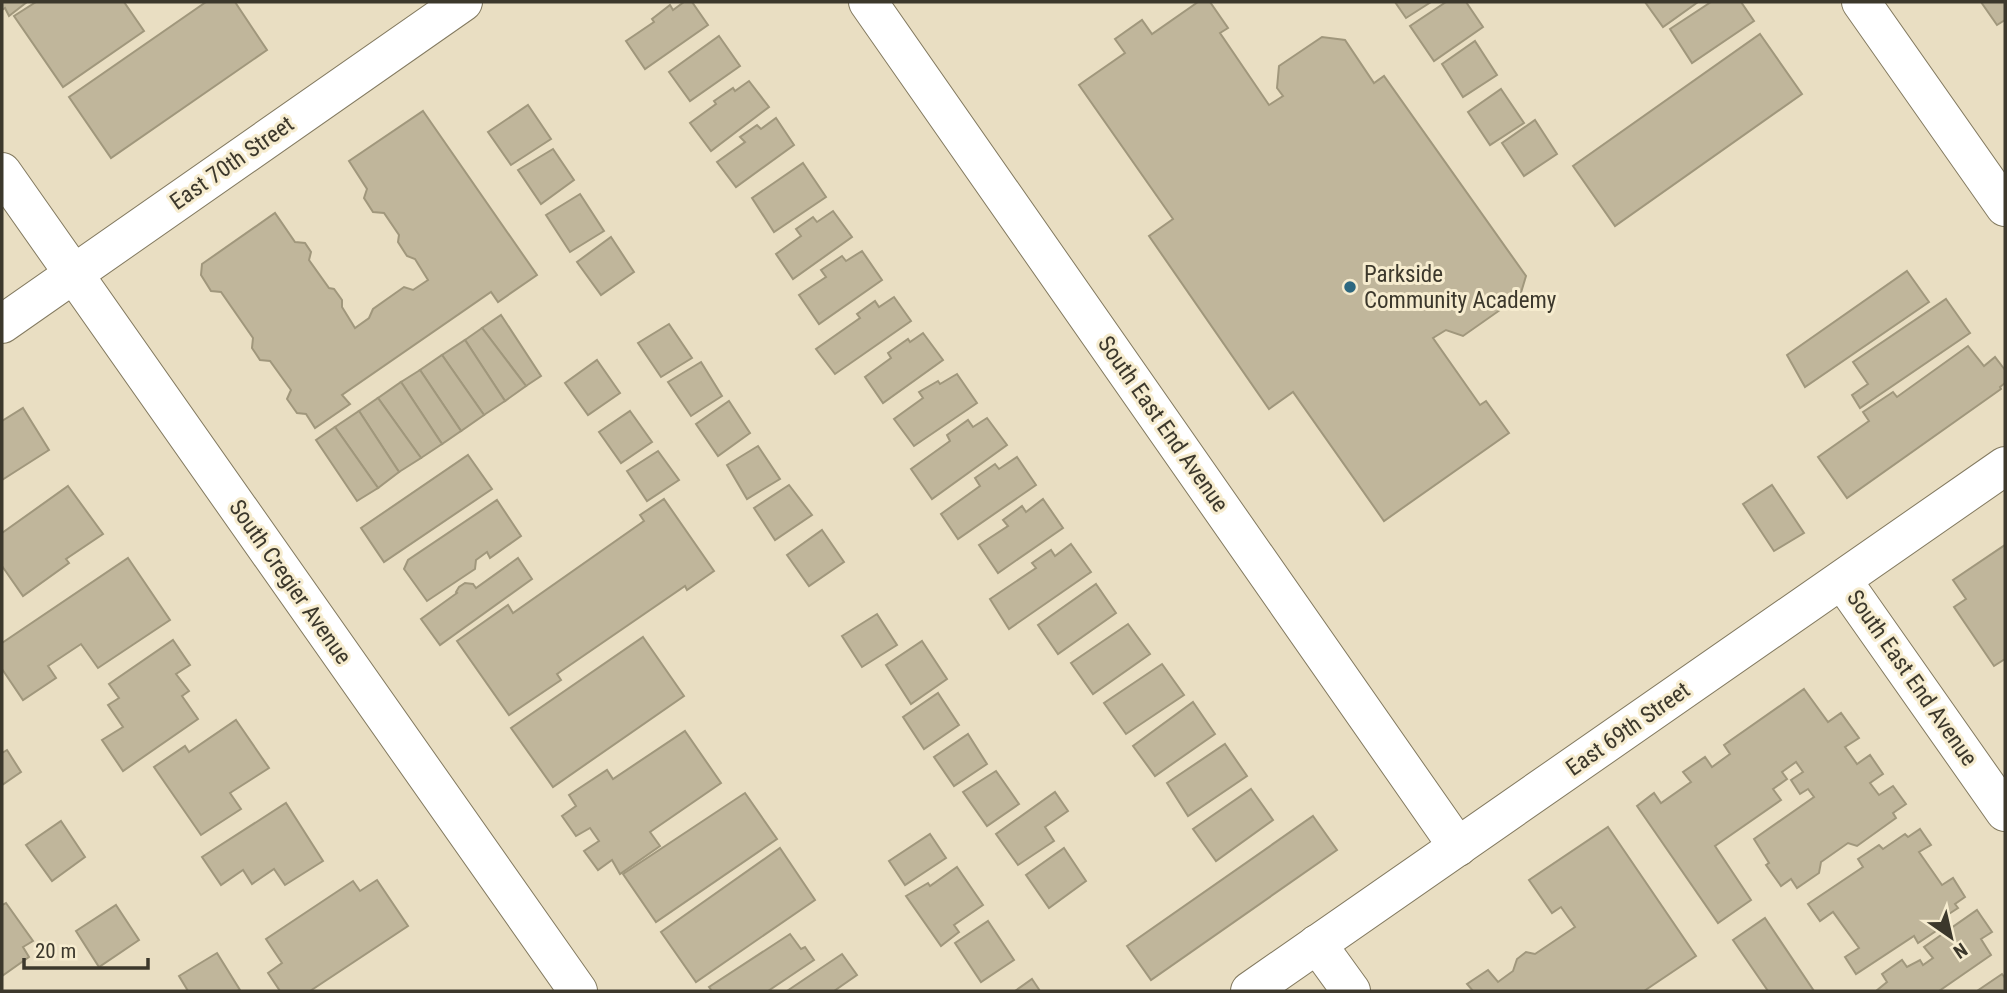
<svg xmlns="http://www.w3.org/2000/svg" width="2007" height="993" font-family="'Roboto Condensed',sans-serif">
<rect width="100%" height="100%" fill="#e9dec2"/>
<!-- building -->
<g fill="#c0b69b" stroke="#a0977c" stroke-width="2">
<path d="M2 2H27L9 16 5 8 2 10Z"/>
<path d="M36 2H124L144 31 63 87 14 16Z"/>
<path d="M206 2H235L267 50 111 158 69 97Z"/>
<path d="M684 2H692L708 25 645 69 626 41 654 22 652 19 670 5 673 10Z"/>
<path d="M1198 2H1210L1228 28 1220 33 1269 105 1283 96 1277 88 1279 66 1322 37 1345 40 1374 83 1384 76 1526 276 1520 296 1463 336 1446 330 1433 338 1480 405 1486 401 1509 433 1384 521 1293 392 1269 409 1149 236 1173 219 1079 85 1125 53 1115 39 1142 20 1152 34Z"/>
<path d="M1395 2H1431L1406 18Z"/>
<path d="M1446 2H1466L1483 27 1434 61 1410 26Z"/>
<path d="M1645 2H1698L1663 27Z"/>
<path d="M1711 2H1741L1754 21 1692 63 1670 29Z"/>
<path d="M1981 2H2005V20L1997 25Z"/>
<path d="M1760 34 1802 94 1615 226 1573 166Z"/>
<path d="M719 36 740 66 690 101 669 72Z"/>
<path d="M1475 41 1497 75 1463 97 1442 64Z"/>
<path d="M749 81 769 107 711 151 690 123 716 104 714 101 733 88 735 91Z"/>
<path d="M1501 89 1524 123 1490 145 1468 112Z"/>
<path d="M528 105 551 139 511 165 488 132Z"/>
<path d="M423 111 537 275 498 302 491 292 342 395 350 404 315 428 306 414 297 413 287 399 291 390 270 361 260 360 252 348 253 338 221 292 211 291 201 275 202 264 275 213 295 242 305 243 311 252 309 260 329 288 334 289 342 300V307L355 328 369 318 373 309 404 287 413 290 428 280 415 259 407 256 398 242 399 235 384 213 373 212 364 198 367 189 349 161Z"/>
<path d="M776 118 794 145 736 187 717 162 745 142 740 137 757 125 761 129Z"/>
<path d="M1535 120 1557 154 1524 176 1502 143Z"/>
<path d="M553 149 574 180 541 204 518 170Z"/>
<path d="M803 163 826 197 774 232 752 198Z"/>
<path d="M580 194 604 231 570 252 546 215Z"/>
<path d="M833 211 852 237 793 279 776 254 801 236 796 229 813 217 817 222Z"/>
<path d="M611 237 634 272 601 295 577 262Z"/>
<path d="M862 251 882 280 819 324 799 295 826 277 821 270 842 256 846 261Z"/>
<path d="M1907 271 1929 302 1805 387 1787 355Z"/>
<path d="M894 297 911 321 835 374 816 349 860 318 857 314 875 301 879 307Z"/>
<path d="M1946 299 1970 333 1860 408 1852 395 1868 384 1853 362Z"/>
<path d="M501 315 541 376 526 386 482 328Z"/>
<path d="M669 324 692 358 661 377 638 343Z"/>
<path d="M482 328 526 386 505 401 465 340Z"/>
<path d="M923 333 943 360 883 403 865 377 891 358 888 353 908 339 910 342Z"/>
<path d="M465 340 505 401 484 415 442 355Z"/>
<path d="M1968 346 1984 366 1995 357 2005 370V383L2000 387 2001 389 1847 498 1818 457 1869 421 1863 412 1893 392 1897 397Z"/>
<path d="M442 355 484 415 461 431 420 370Z"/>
<path d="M597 360 620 393 588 415 565 383Z"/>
<path d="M701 362 722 396 691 416 668 382Z"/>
<path d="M420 370 461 431 442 444 401 382Z"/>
<path d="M957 374 977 403 914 446 894 419 923 398 919 392 938 381 940 384Z"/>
<path d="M401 382 442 444 421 458 378 398Z"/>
<path d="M378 398 421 458 399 472 359 411Z"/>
<path d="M729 401 750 433 718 456 696 424Z"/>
<path d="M23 408 49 450 2 480V421Z"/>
<path d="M359 411 399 472 378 488 335 427Z"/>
<path d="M630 411 652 442 621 463 599 432Z"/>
<path d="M987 418 1007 445 932 499 911 469 950 441 947 435 968 420 973 427Z"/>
<path d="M335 427 378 488 357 501 316 440Z"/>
<path d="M758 446 780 479 747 499 727 465Z"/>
<path d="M658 451 679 480 647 501 627 471Z"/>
<path d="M468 455 492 489 384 562 361 528Z"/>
<path d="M1017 457 1036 485 958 539 941 514 980 486 975 478 995 464 999 469Z"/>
<path d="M789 485 812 515 775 540 754 508Z"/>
<path d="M1772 485 1804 533 1774 551 1743 504Z"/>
<path d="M68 486 103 534 66 559 69 563 23 596 2 566V533Z"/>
<path d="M664 499 714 571 687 590 685 586 557 674 561 680 509 715 457 641 508 605 513 613 644 521 640 515Z"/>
<path d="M1043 499 1063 528 998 573 979 545 1008 526 1003 520 1022 506 1026 512Z"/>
<path d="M497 500 521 536 490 558 487 552 476 560 475 569 427 601 404 569 408 560Z"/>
<path d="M822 530 844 562 809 586 787 555Z"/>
<path d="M1071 544 1091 572 1009 629 990 599 1036 568 1032 563 1051 550 1055 556Z"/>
<path d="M2005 545V659L1994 666 1954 607 1966 599 1953 580Z"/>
<path d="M128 558 170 620 98 668 81 644 48 666 56 678 23 700 2 669V643Z"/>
<path d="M518 558 532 579 440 645 421 619 457 593 456 592 459 587 465 583 473 584 476 588Z"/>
<path d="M1096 584 1116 613 1058 654 1038 625Z"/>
<path d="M877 614 897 645 862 667 842 636Z"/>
<path d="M1128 624 1150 654 1093 694 1071 663Z"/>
<path d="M643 637 684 696 553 787 511 728Z"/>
<path d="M173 640 190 665 176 674 189 691 182 696 198 719 123 771 102 740 123 727 108 705 119 698 109 684Z"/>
<path d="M922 641 947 679 911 704 886 665Z"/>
<path d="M1162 664 1184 695 1126 734 1104 703Z"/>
<path d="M1804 689 1828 722 1841 713 1859 738 1845 747 1857 764 1870 755 1883 774 1870 783 1879 795 1893 786 1906 804 1893 813 1896 818 1857 846 1848 843 1821 862 1819 873 1797 888 1791 879 1781 886 1766 865 1769 863 1754 839 1814 797 1808 789 1800 794 1791 780 1803 772 1796 762 1782 772 1787 779 1773 789 1781 800 1715 846 1751 900 1718 923 1637 806 1654 793 1661 803 1691 782 1683 772 1705 757 1712 767 1730 754 1724 745Z"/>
<path d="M938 693 959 725 924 749 903 717Z"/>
<path d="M1193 702 1215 734 1155 776 1133 746Z"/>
<path d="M236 720 269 768 230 793 241 809 201 835 154 767 185 746 189 752Z"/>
<path d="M685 731 721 783 650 832 660 846 620 874 612 860 598 870 584 851 599 841 590 828 576 836 562 816 576 806 569 795 607 770 613 779Z"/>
<path d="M968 734 987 764 954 786 934 757Z"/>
<path d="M1225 744 1247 776 1188 816 1167 783Z"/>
<path d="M7 750 21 772 2 785V753Z"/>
<path d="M996 771 1019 804 987 826 963 792Z"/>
<path d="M1251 789 1273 820 1216 861 1193 829Z"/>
<path d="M1055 792 1068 811 1045 827 1054 841 1018 865 996 834Z"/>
<path d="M745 793 777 839 656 922 623 874Z"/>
<path d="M286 803 323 861 285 885 274 869 252 884 243 870 221 885 202 857Z"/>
<path d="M1313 816 1337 850 1151 980 1127 946Z"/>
<path d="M61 821 85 857 52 881 26 845Z"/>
<path d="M1608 827 1696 956 1644 991H1473L1467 984 1488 970 1498 982 1513 971 1517 959 1526 952 1535 954 1575 927 1561 907 1552 913 1529 880Z"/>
<path d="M1920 829 1931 845 1919 852 1942 885 1953 878 1965 897 1955 904 1958 908 1935 923 1939 929 1918 943 1914 936 1856 974 1845 957 1859 948 1833 912 1820 921 1808 904 1863 867 1858 859 1879 845 1883 849 1905 834 1908 837Z"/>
<path d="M930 834 946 858 905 885 889 861Z"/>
<path d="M780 848 815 900 696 982 661 932Z"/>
<path d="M1064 848 1086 881 1049 908 1026 875Z"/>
<path d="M957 867 983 905 954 925 959 932 941 946 906 896 928 883 930 886Z"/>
<path d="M377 880 408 926 310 991H280L268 973 282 963 266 939 353 881 360 891Z"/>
<path d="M6 903 33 941 23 947 29 957 2 976V905Z"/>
<path d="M116 905 139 940 99 967 76 931Z"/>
<path d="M1977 910 1992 932 1981 939 1991 955 1939 991H1876L1887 982 1882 974 1902 960 1907 967 1920 960 1923 965 1933 958 1924 947Z"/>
<path d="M1765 918 1814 991H1768L1733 940Z"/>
<path d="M988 921 1014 960 981 982 955 943Z"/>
<path d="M790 934 801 949 805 947 814 960 768 991H712L709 987Z"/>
<path d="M217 953 240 990 237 991H188L179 976Z"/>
<path d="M842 954 857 975 834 991H787Z"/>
<path d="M2002 974 2005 978V991H1977Z"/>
<path d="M1032 979 1040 991H1015Z"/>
</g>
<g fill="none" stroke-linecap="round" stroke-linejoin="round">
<defs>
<g id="minor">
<path d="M868 2 1458 847"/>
<path d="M1861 2 2005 207"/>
<path d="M2 172 578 991"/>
<path d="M2 324 463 2"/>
<path d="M1842 580 2005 812"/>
<path d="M1317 944 1351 991"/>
<path d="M1250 991 2005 466"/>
</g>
</defs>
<!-- minor casing -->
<use href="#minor" stroke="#837a60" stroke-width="40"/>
<!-- minor -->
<use href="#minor" stroke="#fff" stroke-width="38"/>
</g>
<!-- markers -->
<circle fill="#2d6880" stroke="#f6eccf" stroke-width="2.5" cx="1350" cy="287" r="7"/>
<g text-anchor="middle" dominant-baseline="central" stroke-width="6" stroke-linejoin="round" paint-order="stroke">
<!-- street labels -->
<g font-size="23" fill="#3c382c" stroke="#f6eccf">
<text transform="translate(232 163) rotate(-35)">East 70th Street</text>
<text transform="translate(1163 424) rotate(55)">South East End Avenue</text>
<text transform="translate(290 582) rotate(55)">South Cregier Avenue</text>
<text transform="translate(1912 678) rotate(55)">South East End Avenue</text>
<text transform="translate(1628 729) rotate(-35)">East 69th Street</text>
</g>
<!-- poi labels -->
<g font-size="23" fill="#3c382c" stroke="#f6eccf" text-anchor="start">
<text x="1364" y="274">Parkside<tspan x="1364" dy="26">Community Academy</tspan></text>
</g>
</g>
<!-- border -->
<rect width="2007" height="993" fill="none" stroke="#3c382c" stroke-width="7"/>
<!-- north arrow -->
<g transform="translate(1951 937) rotate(146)" stroke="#f6eccf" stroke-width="5" paint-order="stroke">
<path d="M0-5L12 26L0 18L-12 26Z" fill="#3c382c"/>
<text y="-10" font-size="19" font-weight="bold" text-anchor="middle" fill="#3c382c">N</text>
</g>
<!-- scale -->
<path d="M24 958v10h124v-10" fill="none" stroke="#3c382c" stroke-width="3.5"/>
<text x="35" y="958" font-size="21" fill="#3c382c" stroke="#f6eccf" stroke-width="5" paint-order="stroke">20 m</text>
</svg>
